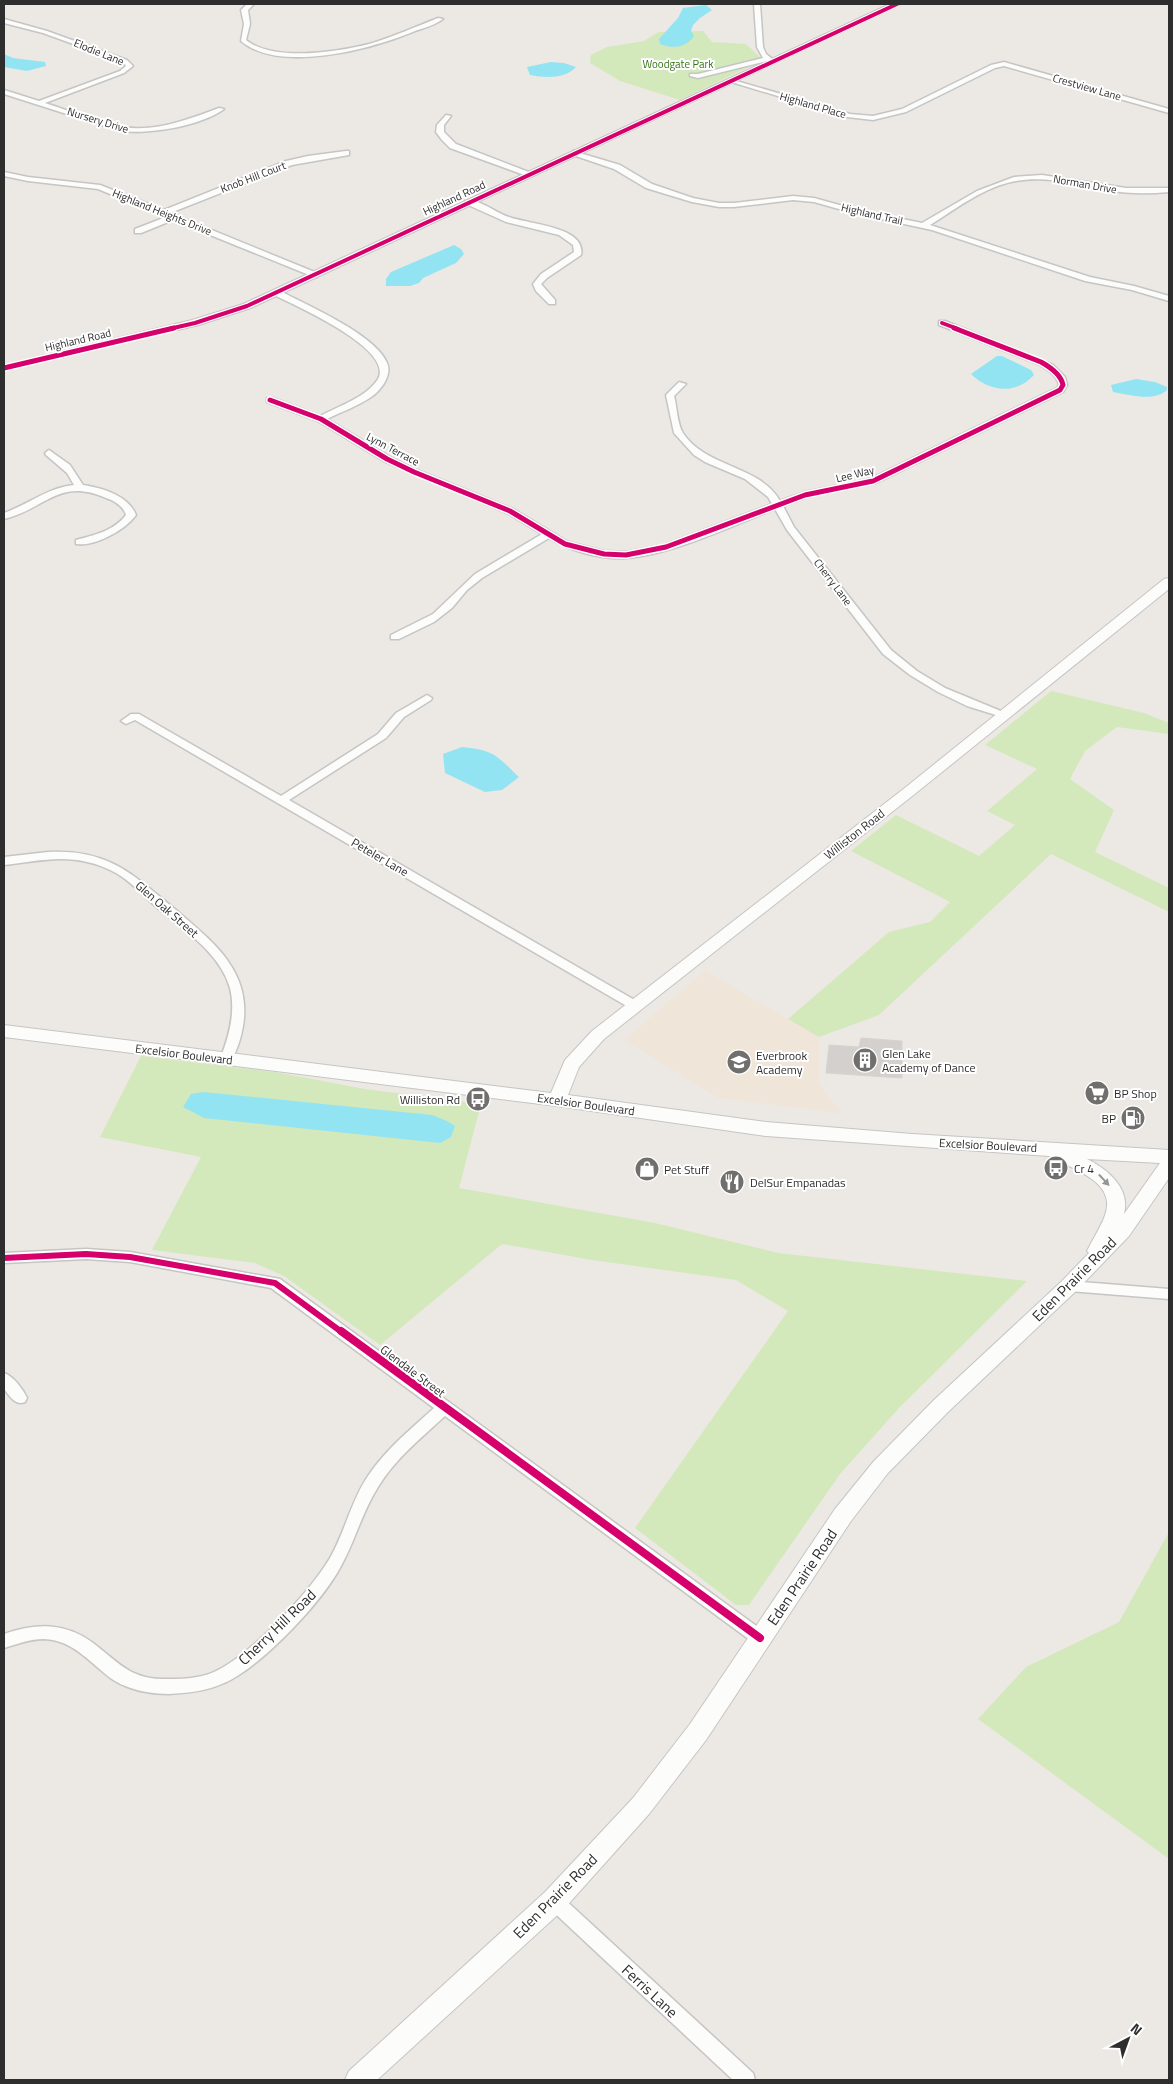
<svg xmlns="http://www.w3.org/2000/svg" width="1173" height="2084" font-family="'Titillium Web',sans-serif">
<rect width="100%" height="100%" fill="#ece8e4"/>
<!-- education -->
<path fill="#efe5d8" d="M705 971 819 1037V1084L841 1113 719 1098 624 1040Z"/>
<!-- green -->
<g fill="#d3e9bb">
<path d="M703 31 712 42 746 44 763 60 680 100 620 81 590 63 591 55 607 47 644 41 659 32Z"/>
<path d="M1051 691 1144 713 1169 723V734L1117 727 1085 751 1070 779 1114 810 1095 852 1169 888V912L1051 854 879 1015 819 1037 788 1019 889 932 930 922 950 902 851 851 896 815 979 856 1015 825 987 811 1037 769 985 745Z"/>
<path d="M141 1056 275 1072 365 1089 481 1104 459 1188 655 1223 778 1253 1027 1281 899 1408 840 1474 749 1605H736L635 1528 788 1311 736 1280 592 1260 502 1244 380 1345 284 1276 255 1263 152 1250 201 1157 100 1137Z"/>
<path d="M1169 1532V1859L978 1719 1026 1667 1119 1622Z"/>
</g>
<!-- water -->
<g fill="#92e4f3">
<path d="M706 5 712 10 700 18 693 25 691 31 694 36C686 48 672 49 660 44L659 39 678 18 683 8Z"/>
<path d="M4 54 13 58 45 62 46 66 27 71 4 67Z"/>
<path d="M551 62 564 63 576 67C565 79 546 78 530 75L527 67Z"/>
<path d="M454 245 461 249 464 254 456 263 423 278 419 283 410 286H386V279L391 272Z"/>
<path d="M997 356H1002L1031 370 1034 375C1016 395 989 392 971 374Z"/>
<path d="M1136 379 1155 382 1167 387V390C1154 402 1130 395 1113 392L1111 385Z"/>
<path d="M462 747C494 750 496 755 519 777L502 790 485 792 445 773 443 754Z"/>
<path d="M203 1092 432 1115 447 1121 455 1126 451 1137 440 1143 204 1118 183 1107 191 1094Z"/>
</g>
<!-- building -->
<path fill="#d3d0cd" stroke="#d7d4d0" d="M861 1038 902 1041V1078L826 1073 829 1045 859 1047Z"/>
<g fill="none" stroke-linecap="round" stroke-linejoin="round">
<defs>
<g id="street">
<path d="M247 4H254L248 10 250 24 246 40C273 62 337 52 369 44 393 37 415 27 438 18L443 19C435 25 424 28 415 31 372 49 280 74 241 41L244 24 241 10Z"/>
<path d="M754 4H760L763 47 766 54 775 61 774 62 767 61 698 78 690 76V74H698L763 58 757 47Z"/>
<path d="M4 19 47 31 127 60 133 66 124 73 45 103C68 110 99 124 122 127 156 132 187 120 219 108L224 109C201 126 145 136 117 130L4 94V90L39 101 120 71 126 66 123 62 43 33 4 23Z"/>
<path d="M1004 62 1169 109V113L1004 66 995 68 906 112 873 120 847 117 728 81 733 80 850 114 873 116 902 109 991 65Z"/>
<path d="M446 115 451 116 444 125V132L456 144 534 174 527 176 450 148 442 140 436 132 437 125Z"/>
<path d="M346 151H349V155L292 165 170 213 317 273V277H314L173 220 141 233H135V229L166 217 98 189 28 181 4 176V172L28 177 100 185 164 210 286 161 308 156Z"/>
<path d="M573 151 620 165 652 184 693 198 719 203H734L793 196 814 198 854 209 922 223 977 191 1014 177 1042 175 1126 188H1169V192C1148 194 1128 194 1107 190 1077 185 1047 175 1016 181 985 186 956 209 930 225L1090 277 1134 286 1169 296V301L1132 290 1085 281 932 230 853 213 814 202 793 200 734 207H719L692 202 646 188 614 169 573 155Z"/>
<path d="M466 200C480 199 496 213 509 217 526 224 587 226 581 255L547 278 541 284 555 300V304H549L536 291 533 284 541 274 574 252 573 245 559 235 506 222 466 204Z"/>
<path d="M274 291H280C307 305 376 335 387 363 392 374 383 387 375 394 363 404 341 412 327 419L390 457 417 470 513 509 568 542 604 551 626 552 664 545 772 504 768 497 745 479 705 462 694 455 674 433 666 395 679 382 686 384 674 396C677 406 677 424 683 433 706 468 760 465 780 501L805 492 870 479 1057 388 1059 385C1057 375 1047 369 1038 364L939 325V321H945L1053 365 1065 377 1067 385 1063 392 876 483 807 497 783 506 794 527 891 650 917 671 945 688 1008 714 1007 716H999L967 706 938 692 910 675 883 654 787 530 775 509C732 526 671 555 626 558 601 560 570 551 549 538L482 578 467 590 452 608 434 622 399 639H391V635L433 614 475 574 542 534 507 513 384 461 318 421 267 402V398H273L320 416C339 406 367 397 378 379 395 349 294 305 274 295Z"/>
<path d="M49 450 70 465 83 485C102 488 128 495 136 515 125 530 95 547 76 544V540C94 535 114 531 126 515 123 506 115 501 106 498 58 477 46 509 4 519V513C27 505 49 487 74 485L67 473 46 455 45 453Z"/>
<path d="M427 695 432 698 431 700 404 717 386 738 289 800 638 1002 640 1005 638 1008H630L135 720 126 724 121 721 131 714H139L281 796 378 734 396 713Z"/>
<path d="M48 852C109 849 132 874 176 910 213 942 252 971 243 1026 241 1038 237 1051 230 1062L226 1063 220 1059C229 1037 236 1012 230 988 220 952 181 928 154 905 142 894 130 881 116 873 107 868 97 864 87 862 60 855 31 862 4 865V857Z"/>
<path d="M86 1249 130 1252 280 1279 766 1633 768 1638 766 1643 760 1645 754 1643 445 1416C421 1438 395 1459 378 1487 362 1512 355 1541 341 1566 323 1601 261 1667 224 1683 207 1691 188 1693 169 1694 151 1694 130 1690 115 1681 91 1665 75 1640 44 1639 30 1639 17 1644 4 1648V1634C36 1623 65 1622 93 1643 118 1662 129 1678 162 1679 179 1679 199 1679 214 1672 250 1656 310 1592 330 1558 345 1532 351 1501 368 1476 386 1449 411 1429 434 1408L271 1288 130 1262 86 1259 4 1263V1253Z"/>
<path d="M1069 1281 1169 1289V1299L1069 1291 1064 1290 1062 1286 1064 1282Z"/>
<path d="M4 1373C13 1376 23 1389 27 1398L25 1402C15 1406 10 1396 4 1389Z"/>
<path d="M554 1892 560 1895 753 2073 755 2080H733L548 1907 545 1901 548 1895Z"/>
</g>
<g id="secondary">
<path d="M890 4H901L251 308 199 325 4 371V365L192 320 243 304Z"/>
<path d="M1169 578V589L916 793 604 1039 579 1067 568 1095 766 1122 912 1134 1169 1150V1178L1129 1236 1076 1291 948 1412 888 1473 851 1521 706 1740 649 1814 563 1910 377 2080H345L349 2071 545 1892 633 1798 690 1724 835 1509 874 1461 934 1400 1062 1281 1089 1253 1087 1251C1093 1238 1102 1226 1106 1212 1115 1180 1069 1168 1049 1156L766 1136 557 1106 4 1037V1025L551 1093 565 1060 592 1031 906 787 1164 579ZM1087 1159 1160 1163 1124 1214C1131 1188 1107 1169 1087 1159Z"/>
</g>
</defs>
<!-- street casing -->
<use href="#street" stroke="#c6c5c5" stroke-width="3"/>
<!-- secondary casing -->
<use href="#secondary" stroke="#c6c5c5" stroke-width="2"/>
<!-- street -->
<use href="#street" fill="#fcfcfb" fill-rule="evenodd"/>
<!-- secondary -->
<use href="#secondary" fill="#fcfcfb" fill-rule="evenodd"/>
<defs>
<g id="cycleway-far3">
<path d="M942 323 958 329"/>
<path d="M169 329 195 323 247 306 897 4"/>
</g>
<g id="cycleway-far2">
<path d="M4 368 174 328"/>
<path d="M270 400 321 419 387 459 414 472 510 511 565 544 604 554 626 555 666 547 805 495 873 481 1060 390 1063 385C1061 374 1050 367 1041 362L954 328"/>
</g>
<path id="cycleway-far1" d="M4 1258 86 1254 130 1257 275 1283 343 1333"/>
<path id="cycleway" d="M341 1331 760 1638"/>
</defs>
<!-- cycleway-far3 casing -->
<use href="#cycleway-far3" stroke="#fff" stroke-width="5.5"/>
<!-- cycleway-far2 casing -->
<use href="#cycleway-far2" stroke="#fff" stroke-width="8"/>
<!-- cycleway-far1 casing -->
<use href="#cycleway-far1" stroke="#fff" stroke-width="9"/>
<!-- cycleway casing -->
<use href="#cycleway" stroke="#fff" stroke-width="11"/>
<!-- cycleway-far3 -->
<use href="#cycleway-far3" stroke="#d6006c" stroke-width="4"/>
<!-- cycleway-far2 -->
<use href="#cycleway-far2" stroke="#d6006c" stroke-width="5"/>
<!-- cycleway-far1 -->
<use href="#cycleway-far1" stroke="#d6006c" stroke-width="6"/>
<!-- cycleway -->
<use href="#cycleway" stroke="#d6006c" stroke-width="8"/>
</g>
<!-- one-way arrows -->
<defs><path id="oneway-solid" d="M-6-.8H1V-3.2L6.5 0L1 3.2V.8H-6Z" transform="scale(1.25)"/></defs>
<use fill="#959594" href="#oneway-solid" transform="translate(1104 1180) rotate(47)"/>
<!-- icons -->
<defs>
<symbol id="building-disc" viewBox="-11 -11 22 22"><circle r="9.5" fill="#706f6e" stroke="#fff"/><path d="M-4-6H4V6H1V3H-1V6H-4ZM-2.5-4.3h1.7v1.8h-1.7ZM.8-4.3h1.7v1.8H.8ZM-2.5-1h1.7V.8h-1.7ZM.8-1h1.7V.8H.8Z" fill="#fff"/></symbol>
<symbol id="school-disc" viewBox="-11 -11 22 22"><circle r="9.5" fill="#706f6e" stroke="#fff"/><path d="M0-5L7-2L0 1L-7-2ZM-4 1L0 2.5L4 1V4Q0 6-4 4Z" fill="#fff"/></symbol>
<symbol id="supermarket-disc" viewBox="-11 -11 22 22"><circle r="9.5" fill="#706f6e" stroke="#fff"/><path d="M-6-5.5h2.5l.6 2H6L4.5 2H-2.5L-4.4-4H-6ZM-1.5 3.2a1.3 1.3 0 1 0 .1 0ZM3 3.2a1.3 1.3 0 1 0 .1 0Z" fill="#fff"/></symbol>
<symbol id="bus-disc" viewBox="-11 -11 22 22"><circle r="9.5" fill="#706f6e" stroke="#fff"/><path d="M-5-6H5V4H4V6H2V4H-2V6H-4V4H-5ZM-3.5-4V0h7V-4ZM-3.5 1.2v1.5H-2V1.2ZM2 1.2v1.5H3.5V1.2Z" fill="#fff"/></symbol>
<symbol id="fuel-disc" viewBox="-11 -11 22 22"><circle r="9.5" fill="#706f6e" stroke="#fff"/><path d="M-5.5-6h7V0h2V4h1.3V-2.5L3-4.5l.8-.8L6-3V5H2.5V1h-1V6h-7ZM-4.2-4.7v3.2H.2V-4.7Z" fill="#fff"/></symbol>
<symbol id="shop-disc" viewBox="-11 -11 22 22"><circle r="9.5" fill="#706f6e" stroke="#fff"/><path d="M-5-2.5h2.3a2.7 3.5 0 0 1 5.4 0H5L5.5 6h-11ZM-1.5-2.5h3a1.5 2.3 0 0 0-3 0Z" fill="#fff"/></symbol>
<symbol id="restaurant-disc" viewBox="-11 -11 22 22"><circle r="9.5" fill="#706f6e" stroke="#fff"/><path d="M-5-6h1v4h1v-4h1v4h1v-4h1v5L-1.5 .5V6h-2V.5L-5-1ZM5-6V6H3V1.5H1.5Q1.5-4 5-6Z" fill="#fff"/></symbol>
</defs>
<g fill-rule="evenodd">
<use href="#building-disc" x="851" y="1046" width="28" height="28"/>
<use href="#school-disc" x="725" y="1048" width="28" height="28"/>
<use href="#supermarket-disc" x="1083" y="1079" width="28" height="28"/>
<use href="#bus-disc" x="464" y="1085" width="28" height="28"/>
<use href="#fuel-disc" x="1119" y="1104" width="28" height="28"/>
<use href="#bus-disc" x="1042" y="1154" width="28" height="28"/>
<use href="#shop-disc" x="633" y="1155" width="28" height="28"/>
<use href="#restaurant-disc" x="718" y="1168" width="28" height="28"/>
</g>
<g text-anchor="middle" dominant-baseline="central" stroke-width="4" stroke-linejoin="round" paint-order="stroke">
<!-- far-street labels -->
<g font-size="11" fill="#2e2e2e" stroke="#fff">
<text transform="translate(99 52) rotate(22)">Elodie Lane</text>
<text transform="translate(1087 87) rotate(16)">Crestview Lane</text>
<text transform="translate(813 105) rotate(16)">Highland Place</text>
<text transform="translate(98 120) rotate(17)">Nursery Drive</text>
<text transform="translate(253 177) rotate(-21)">Knob Hill Court</text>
<text transform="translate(1085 184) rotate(10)">Norman Drive</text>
<text transform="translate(454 198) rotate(-25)">Highland Road</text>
<text transform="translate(162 212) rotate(22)">Highland Heights Drive</text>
<text transform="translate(872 214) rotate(13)">Highland Trail</text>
<text transform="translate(78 340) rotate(-13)">Highland Road</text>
<text transform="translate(393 449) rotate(28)">Lynn Terrace</text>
<text transform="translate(855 474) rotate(-14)">Lee Way</text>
<text transform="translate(833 582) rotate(53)">Cherry Lane</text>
</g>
<!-- far-park labels -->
<g font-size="11" fill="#347415" stroke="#fff">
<text x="678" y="64">Woodgate Park</text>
</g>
<!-- street labels -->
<g font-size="12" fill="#2e2e2e" stroke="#fff">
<text transform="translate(854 834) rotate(-38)">Williston Road</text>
<text transform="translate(380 857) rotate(30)">Peteler Lane</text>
<text transform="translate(167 909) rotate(41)">Glen Oak Street</text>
<text transform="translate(184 1054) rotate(7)">Excelsior Boulevard</text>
<text transform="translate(586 1104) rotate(8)">Excelsior Boulevard</text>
<text transform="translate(988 1145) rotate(3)">Excelsior Boulevard</text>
<text transform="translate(413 1371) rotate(37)">Glendale Street</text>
</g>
<!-- poi labels -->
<g font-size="12" fill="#2e2e2e" stroke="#fff" text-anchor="start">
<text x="882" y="1053">Glen Lake<tspan x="882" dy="14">Academy of Dance</tspan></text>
<text x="756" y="1055">Everbrook<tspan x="756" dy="14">Academy</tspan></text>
<text x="1114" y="1093">BP Shop</text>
<text x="460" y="1099" text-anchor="end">Williston Rd</text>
<text x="1116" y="1118" text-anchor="end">BP</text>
<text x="1074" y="1168">Cr 4</text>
<text x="664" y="1169">Pet Stuff</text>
<text x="750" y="1182">DelSur Empanadas</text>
</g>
<!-- near-street labels -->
<g font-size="15" fill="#2e2e2e" stroke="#fff">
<text transform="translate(1074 1279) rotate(-45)">Eden Prairie Road</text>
<text transform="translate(802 1577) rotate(-56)">Eden Prairie Road</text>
<text transform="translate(277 1627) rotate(-44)">Cherry Hill Road</text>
<text transform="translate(555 1896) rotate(-45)">Eden Prairie Road</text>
<text transform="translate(650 1991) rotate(43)">Ferris Lane</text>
</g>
</g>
<!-- border -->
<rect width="1173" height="2084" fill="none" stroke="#2e2e2e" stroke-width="10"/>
<!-- north arrow -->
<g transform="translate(1128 2039) rotate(41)" stroke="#ffffff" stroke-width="4" paint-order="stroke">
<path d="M0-4L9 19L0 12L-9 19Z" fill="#2e2e2e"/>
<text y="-8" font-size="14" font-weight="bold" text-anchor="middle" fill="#2e2e2e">N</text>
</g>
</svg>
